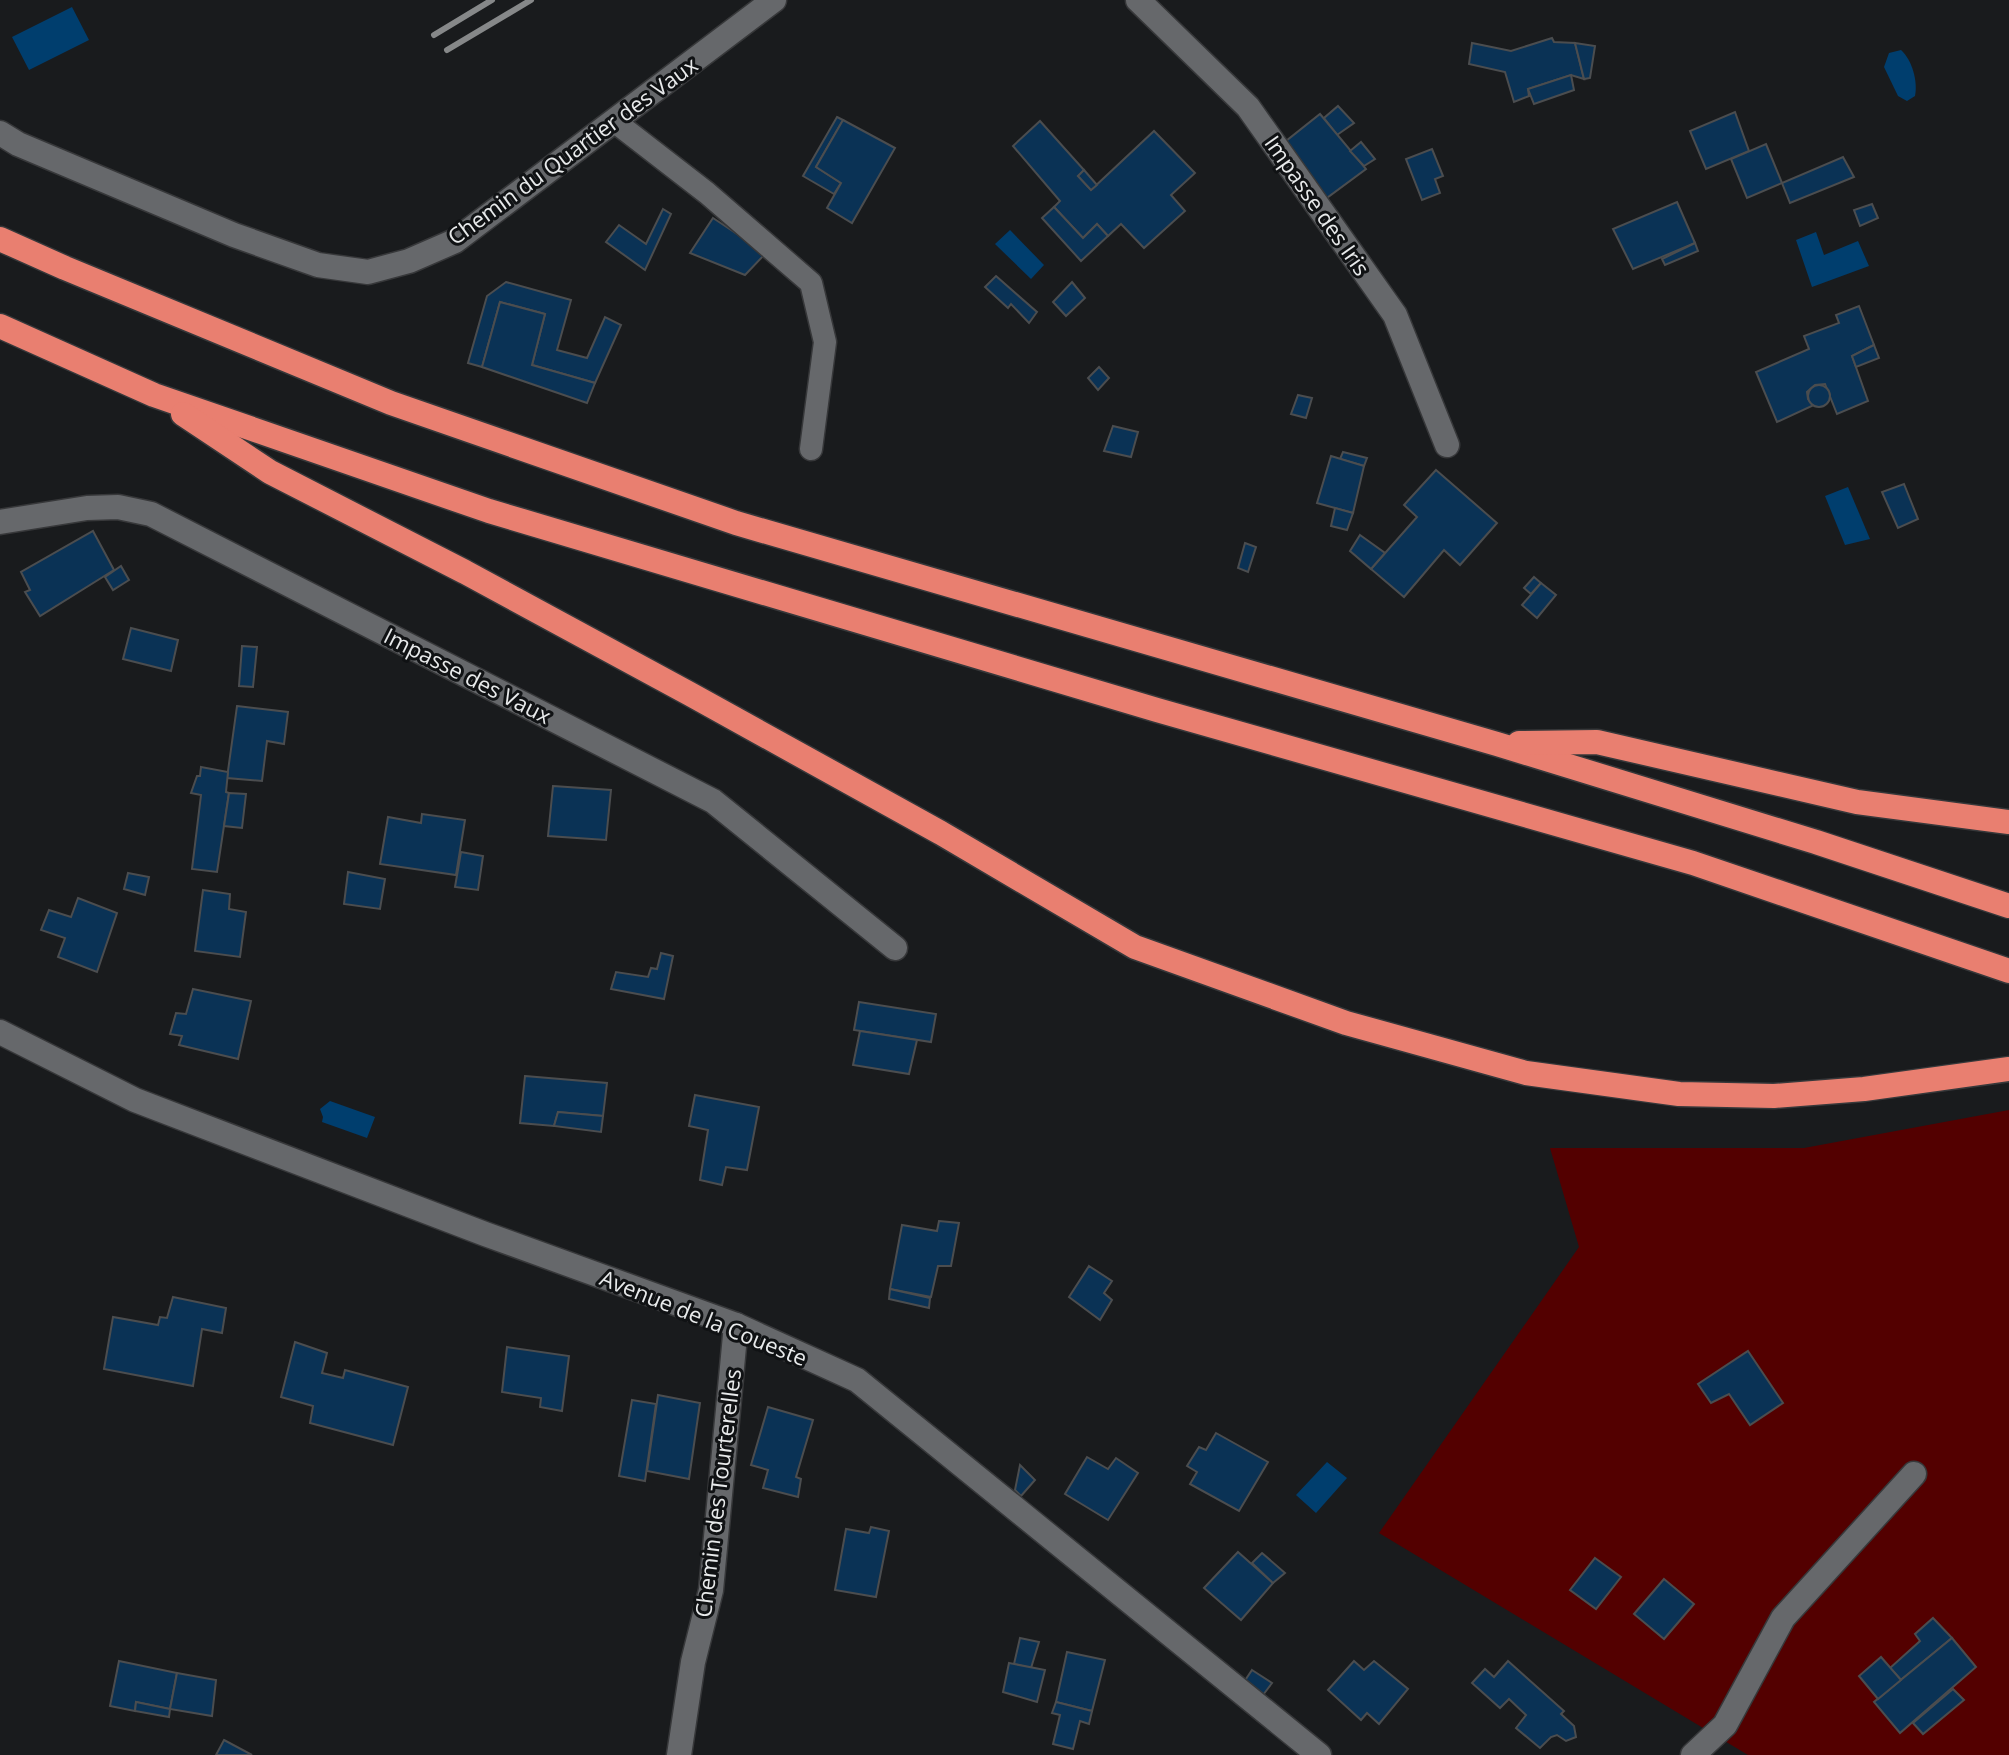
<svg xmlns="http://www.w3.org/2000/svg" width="2009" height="1755" font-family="'Open Sans',sans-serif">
<rect width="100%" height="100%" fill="#191b1d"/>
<!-- green -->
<path fill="#530000" d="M2009 1110V1755H1748L1379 1533 1579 1247 1550 1148H1804Z"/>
<!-- water -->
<g fill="#003e6e">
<path d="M72 7 89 40 29 70 12 37Z"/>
<path d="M1901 50C1912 60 1918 81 1915 96L1907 101 1898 96 1884 67 1889 53Z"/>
<path d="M1010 230 1044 265 1031 279 995 244Z"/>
<path d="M1816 232 1824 255 1858 241 1869 266 1812 287 1796 240Z"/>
<path d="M1848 487 1870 539 1845 545 1825 496Z"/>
<path d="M330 1101 375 1117 367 1138 322 1122 323 1117 320 1109Z"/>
<path d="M1327 1462 1347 1478 1316 1513 1296 1495Z"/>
</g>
<!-- building -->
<g fill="#0a3255" stroke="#4b4d4f" stroke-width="2">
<path d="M1552 38 1554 42 1575 43 1584 79 1571 75 1528 89 1529 96 1514 102 1505 72 1469 64 1472 43 1511 51Z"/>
<path d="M1575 43 1595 46 1590 78 1584 79Z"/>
<path d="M1571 75 1574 90 1534 104 1528 89Z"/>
<path d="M1338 106 1354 123 1337 135 1324 118Z"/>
<path d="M1735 112 1749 151 1706 169 1690 131Z"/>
<path d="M1320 114 1366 169 1324 200 1281 145Z"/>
<path d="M837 117 843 120 816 167 841 183 834 194 803 176Z"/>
<path d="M843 120 895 148 852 223 827 208 841 183 816 167Z"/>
<path d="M1040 121 1084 170 1078 176 1091 190 1154 131 1195 173 1171 195 1185 211 1144 248 1121 224 1108 236 1097 224 1083 238 1054 207 1060 201 1013 146Z"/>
<path d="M1361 142 1375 159 1364 166 1350 151Z"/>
<path d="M1766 144 1782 183 1747 198 1731 159Z"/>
<path d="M1432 149 1443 176 1435 179 1440 193 1422 200 1406 159Z"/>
<path d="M1843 157 1854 177 1790 203 1782 183Z"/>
<path d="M1084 170 1097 185 1091 190 1078 176Z"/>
<path d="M1677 202 1695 243 1633 269 1613 229Z"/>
<path d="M1872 204 1878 218 1860 226 1854 210Z"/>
<path d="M1054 207 1083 238 1097 224 1108 236 1081 261 1042 218Z"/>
<path d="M663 209 671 214 645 270 606 242 619 225 646 244Z"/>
<path d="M713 218 766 253 745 275 690 253Z"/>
<path d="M1695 243 1698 251 1665 265 1662 259Z"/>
<path d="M996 276 1037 312 1029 323 1011 304 1008 308 985 287Z"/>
<path d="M506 282 571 300 557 350 587 358 605 317 621 325 595 383 532 365 545 314 500 302 482 367 468 363 487 296Z"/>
<path d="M1072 282 1085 298 1066 316 1053 302Z"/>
<path d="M500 302 545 314 532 365 595 383 587 403 482 367Z"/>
<path d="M1859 306 1874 345 1852 356 1868 401 1837 414 1825 384 1815 385 1807 392 1808 399 1814 405 1777 422 1756 372 1809 349 1804 336 1839 323 1836 315Z"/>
<path d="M1874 345 1879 358 1856 367 1852 356Z"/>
<path d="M1099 367 1109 378 1098 390 1088 378Z"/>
<circle cx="1819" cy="396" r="11"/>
<path d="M1298 395 1312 398 1306 418 1291 414Z"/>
<path d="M1113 426 1138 432 1131 457 1104 451Z"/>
<path d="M1343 452 1367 458 1364 466 1340 459Z"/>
<path d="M1331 456 1364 466 1353 513 1317 503Z"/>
<path d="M1436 470 1497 523 1460 565 1444 550 1404 597 1371 569 1417 517 1404 505Z"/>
<path d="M1904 484 1918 519 1898 528 1882 492Z"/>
<path d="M1335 508 1353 513 1347 530 1331 526Z"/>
<path d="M93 531 114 570 40 616 25 592 30 590 21 572Z"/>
<path d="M1360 535 1385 553 1371 569 1350 551Z"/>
<path d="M1245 543 1256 547 1248 572 1238 568Z"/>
<path d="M121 566 129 580 113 590 105 577Z"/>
<path d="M1534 577 1541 583 1531 594 1524 588Z"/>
<path d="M1541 583 1556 595 1537 618 1522 605Z"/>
<path d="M131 628 178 640 171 671 123 659Z"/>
<path d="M242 646 257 647 253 687 239 686Z"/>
<path d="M237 706 288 712 284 744 267 741 262 781 227 778Z"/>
<path d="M201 767 228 772 226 792 229 793 217 872 192 869 201 795 191 793 197 776H200Z"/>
<path d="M553 786 611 790 606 840 548 836Z"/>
<path d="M229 793 246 794 242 828 224 826Z"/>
<path d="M422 814 465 820 456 875 380 864 388 817 421 823Z"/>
<path d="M461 852 483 856 478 890 455 887Z"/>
<path d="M348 872 385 879 380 909 344 904Z"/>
<path d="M128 873 149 877 145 895 124 889Z"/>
<path d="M203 890 230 894 229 909 246 912 240 957 195 951Z"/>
<path d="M78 898 117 913 97 972 58 957 65 938 41 930 49 910 71 917Z"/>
<path d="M661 953 673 956 664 999 611 989 616 972 648 977 651 968 657 969Z"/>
<path d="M193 989 251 1001 238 1059 179 1045 182 1036 170 1034 176 1013 186 1014Z"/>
<path d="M859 1002 936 1014 931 1042 854 1030Z"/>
<path d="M860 1031 917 1040 909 1074 853 1065Z"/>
<path d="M525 1076 607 1083 603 1116 558 1112 554 1126 520 1123Z"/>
<path d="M695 1095 759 1107 747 1170 726 1167 722 1185 700 1180 708 1130 689 1126Z"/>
<path d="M558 1112 603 1116 601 1132 554 1126Z"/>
<path d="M939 1221 959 1223 951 1266H938L931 1297 890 1289 902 1225 937 1231Z"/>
<path d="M1089 1266 1112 1281 1104 1293 1112 1300 1100 1320 1069 1297Z"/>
<path d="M890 1289 930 1298 929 1308 889 1299Z"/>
<path d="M173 1297 226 1308 222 1333 202 1329 193 1386 104 1369 113 1317 158 1325 160 1317 167 1318Z"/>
<path d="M295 1342 327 1353 322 1373 343 1378 345 1370 408 1387 393 1445 310 1423 313 1406 281 1397Z"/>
<path d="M507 1347 569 1356 562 1411 540 1407 541 1398 502 1392Z"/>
<path d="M1748 1351 1783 1403 1750 1425 1729 1394 1711 1403 1698 1384Z"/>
<path d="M658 1395 700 1403 689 1479 647 1471Z"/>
<path d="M632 1400 656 1404 645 1481 619 1476Z"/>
<path d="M768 1407 813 1420 796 1477 801 1479 798 1497 763 1488 768 1470 751 1465Z"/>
<path d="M1216 1433 1268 1462 1239 1511 1190 1484 1197 1472 1187 1466 1199 1447 1206 1450Z"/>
<path d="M1087 1457 1108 1469 1116 1458 1138 1473 1108 1520 1065 1494Z"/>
<path d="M1020 1465 1035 1480 1021 1496 1015 1490Z"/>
<path d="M871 1527 889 1531 876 1597 835 1590 846 1529 869 1533Z"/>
<path d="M1238 1552 1273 1583 1241 1620 1204 1588Z"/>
<path d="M1262 1553 1285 1573 1273 1583 1252 1563Z"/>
<path d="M1595 1558 1621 1577 1596 1609 1570 1590Z"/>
<path d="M1664 1579 1694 1604 1664 1639 1634 1614Z"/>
<path d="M1933 1618 1952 1638 1901 1680 1890 1668 1920 1641 1915 1634Z"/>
<path d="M1020 1638 1039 1642 1031 1668 1014 1664Z"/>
<path d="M1952 1638 1976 1667 1900 1733 1874 1702Z"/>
<path d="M1067 1652 1105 1660 1092 1711 1056 1702Z"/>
<path d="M1881 1657 1901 1680 1878 1699 1859 1676Z"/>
<path d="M119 1661 177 1673 170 1709 136 1702 135 1711 110 1706Z"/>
<path d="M1354 1661 1364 1670 1374 1661 1408 1689 1379 1724 1367 1713 1361 1720 1328 1690Z"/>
<path d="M1508 1661 1564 1711 1561 1714 1574 1726 1576 1737 1566 1741 1557 1735 1551 1737 1540 1748 1516 1728 1526 1715 1509 1699 1500 1708 1472 1683 1485 1669 1494 1677Z"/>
<path d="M1009 1663 1045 1670 1037 1702 1003 1692Z"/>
<path d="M1252 1670 1272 1683 1263 1695 1244 1682Z"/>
<path d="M177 1673 216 1680 212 1716 170 1709Z"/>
<path d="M1953 1689 1964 1700 1923 1734 1913 1723Z"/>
<path d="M136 1702 170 1709 169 1717 135 1711Z"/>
<path d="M1056 1702 1092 1711 1089 1724 1080 1721 1073 1749 1053 1744 1060 1715 1052 1713Z"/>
<path d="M224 1740 252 1755H216Z"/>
</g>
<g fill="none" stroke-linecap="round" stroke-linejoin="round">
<defs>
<path id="service" d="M614 121 707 193 811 283 825 342 811 449"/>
<g id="minor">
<path d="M1138 0 1248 107 1395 315 1447 445"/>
<path d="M0 522 87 508 118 507 151 514 713 801 895 948"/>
<path d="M0 1032 135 1100 485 1234 736 1325 857 1380 1319 1755"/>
<path d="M679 1755 693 1662 711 1590 736 1325"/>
<path d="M1693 1755 1725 1725 1783 1618 1914 1474"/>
</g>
<path id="tertiary" d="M0 133 18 144 234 235 318 265 368 272 409 261 455 241 774 0"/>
<g id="motorway">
<path d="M0 239 65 268 391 403 736 523 1497 744 1816 842 2009 906"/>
<path d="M0 326 154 395 489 511 1157 710 1693 863 2009 971"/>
<path d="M183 414 270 472 465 572 690 694 941 833 1135 947 1346 1023 1526 1073 1679 1094 1774 1096 1864 1089 2009 1069"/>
<path d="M1519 743 1597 742 1857 802 2009 822"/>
</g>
</defs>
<!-- service casing -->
<use href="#service" stroke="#37383a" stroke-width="25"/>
<!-- minor casing -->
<use href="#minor" stroke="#37383a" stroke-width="27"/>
<!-- tertiary casing -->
<use href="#tertiary" stroke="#37383a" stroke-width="27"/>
<!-- motorway casing -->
<use href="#motorway" stroke="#37383a" stroke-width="27"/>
<!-- service -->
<use href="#service" stroke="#66686b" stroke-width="22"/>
<!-- minor -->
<use href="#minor" stroke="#66686b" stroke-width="24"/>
<!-- tertiary -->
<use href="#tertiary" stroke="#66686b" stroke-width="24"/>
<!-- motorway -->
<use href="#motorway" stroke="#e97f70" stroke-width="24"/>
<!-- rail -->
<g stroke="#868889" stroke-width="6">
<path d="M434 35 492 0"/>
<path d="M447 50 531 0"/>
</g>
</g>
<g text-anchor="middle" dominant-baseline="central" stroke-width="6" stroke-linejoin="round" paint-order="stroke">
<!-- street labels -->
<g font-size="22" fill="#e8eaeb" stroke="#101214">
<text transform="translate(572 150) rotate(-36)">Chemin du Quartier des Vaux</text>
<text transform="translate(1318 205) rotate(55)">Impasse des Iris</text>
<text transform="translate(468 675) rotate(27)">Impasse des Vaux</text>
<text transform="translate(704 1317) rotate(22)">Avenue de la Coueste</text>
<text transform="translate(717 1493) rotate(-83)">Chemin des Tourterelles</text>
</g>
</g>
</svg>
